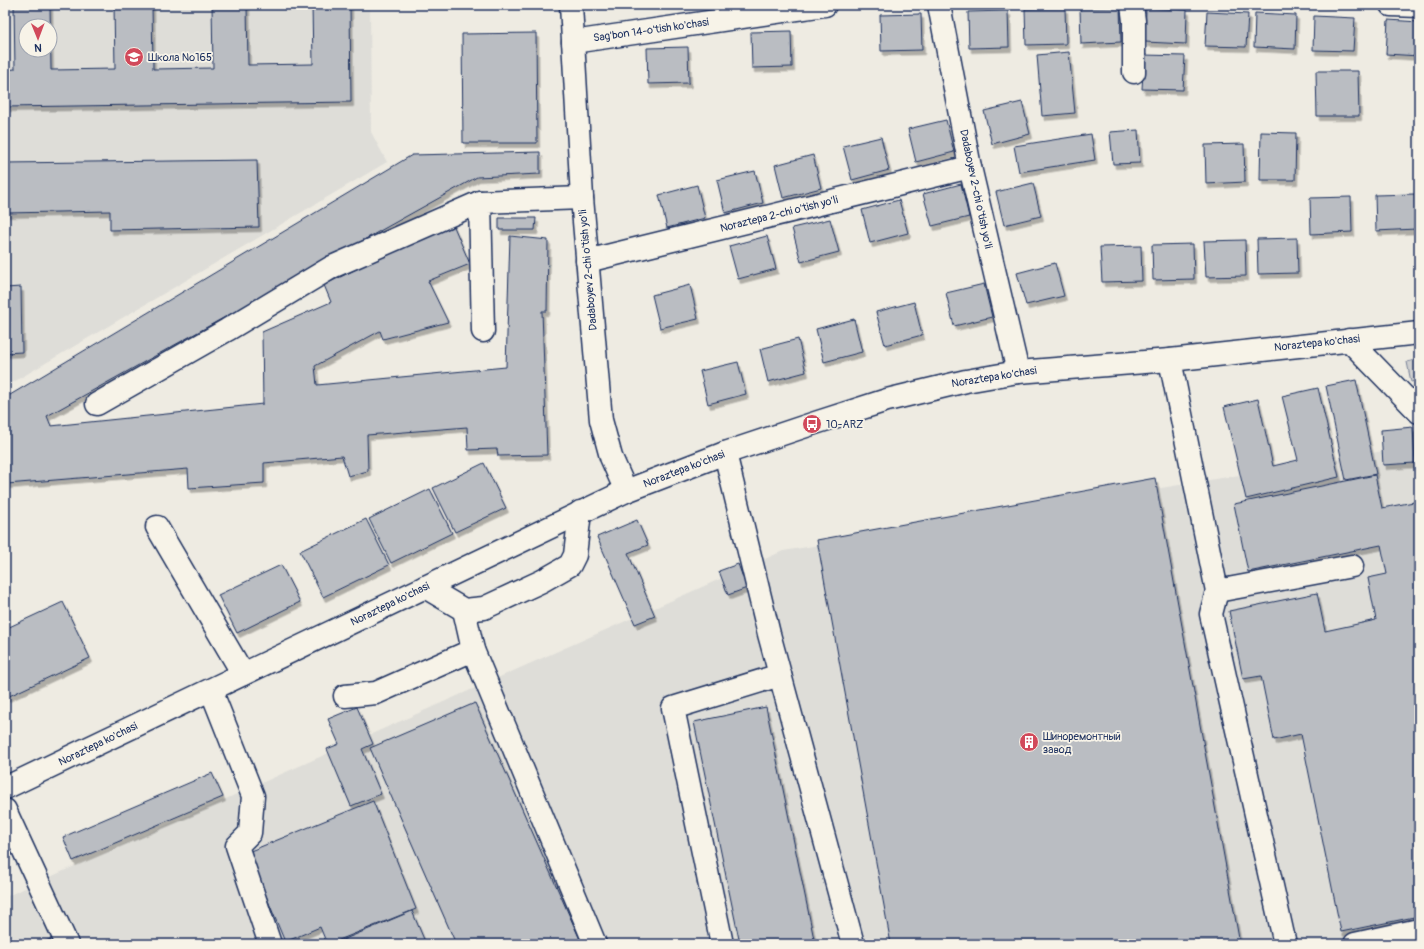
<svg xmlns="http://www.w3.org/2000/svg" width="1424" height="949" font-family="Pangolin,sans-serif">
<defs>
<filter id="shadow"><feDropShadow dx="2.5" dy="4.5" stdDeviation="0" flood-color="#0004"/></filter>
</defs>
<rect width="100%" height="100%" fill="#eeebe2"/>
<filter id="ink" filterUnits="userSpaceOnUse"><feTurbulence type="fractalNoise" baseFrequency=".025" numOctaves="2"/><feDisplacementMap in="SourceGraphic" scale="8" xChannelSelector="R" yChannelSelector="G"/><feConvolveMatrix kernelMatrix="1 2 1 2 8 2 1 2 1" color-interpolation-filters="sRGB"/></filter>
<g filter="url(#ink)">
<!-- built -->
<g fill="#deddd8" fill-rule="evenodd">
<path d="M5 5H370L371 132 387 162 5 387ZM26 26H50V50H26Z"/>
<path d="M1419 445V944H10L5 932V897L783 551Z"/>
</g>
<!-- green -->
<path fill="#cfcfcf" stroke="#757f96" d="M1419 359V380L1411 382 1407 362Z"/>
<!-- building -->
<g fill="#babdc2" stroke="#1b2f5e" fill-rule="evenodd" filter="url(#shadow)">
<path d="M14 5H50L51 70 115 69 114 5H152L153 69 213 68 212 5H247L248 65 313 64 312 5H350L351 102 5 107V70L15 69ZM26 26H50V50H26Z"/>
<path d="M1120 7 1121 42 1081 44 1080 8Z"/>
<path d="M1065 8 1066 44 1026 45 1025 9Z"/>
<path d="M1146 8 1187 10 1186 44 1145 42Z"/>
<path d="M1008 11 1009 47 969 48 968 12Z"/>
<path d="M1207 12 1248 14 1246 47 1205 46Z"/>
<path d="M1255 13 1296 15 1295 49 1254 47Z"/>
<path d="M921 14 922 50 881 51 880 15Z"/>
<path d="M1314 16 1355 18 1353 51 1313 50Z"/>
<path d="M1388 20 1419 22V56L1386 54Z"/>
<path d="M791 31 792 67 752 68 751 32Z"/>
<path d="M536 33 537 143H463L462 34Z"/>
<path d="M688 47 689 83 648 84 647 48Z"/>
<path d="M1069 52 1075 113 1042 116 1037 55Z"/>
<path d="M1144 55 1185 56 1183 90 1142 89Z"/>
<path d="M1316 71H1358L1359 116H1317Z"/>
<path d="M1022 102 1030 134 992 144 984 111Z"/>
<path d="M946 120 954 152 916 162 908 129Z"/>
<path d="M1138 130 1140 163 1113 164 1110 132Z"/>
<path d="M1261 132 1296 133 1295 180H1260Z"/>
<path d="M1091 134 1095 160 1019 172 1014 146Z"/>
<path d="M881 137 889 170 852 180 843 146Z"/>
<path d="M1244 144 1245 182 1206 184 1205 145Z"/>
<path d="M540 152V174L477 177 47 416 51 426 263 404 262 332 331 302 324 285 452 222 470 264 428 281 448 322 383 339 380 331 315 366 317 385 506 367 510 236 548 240 547 311H542L547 455 498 456 497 449 468 450 467 427 367 435 368 471 348 476 342 456 264 463V483L189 488 188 469 7 484 5 479V398L412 155Z"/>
<path d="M813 155 821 188 783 198 775 165Z"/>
<path d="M257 160 259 227 110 230V211L5 213V163Z"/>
<path d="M755 171 763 203 725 213 717 180Z"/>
<path d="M1033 183 1041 216 1004 225 996 192Z"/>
<path d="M961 184 969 217 932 226 923 194Z"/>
<path d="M697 185 705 218 667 228 659 195Z"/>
<path d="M1415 194 1416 229 1376 231 1375 195Z"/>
<path d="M1351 197 1352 232 1311 234 1310 198Z"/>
<path d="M899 200 908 233 870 243 862 210Z"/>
<path d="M499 218H536L535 230H499Z"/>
<path d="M830 219 839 252 801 262 792 228Z"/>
<path d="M767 236 776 269 738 279 729 246Z"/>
<path d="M1297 238 1298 273 1258 274 1257 239Z"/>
<path d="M1245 240 1246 276 1206 277 1204 241Z"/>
<path d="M1193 244 1194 279 1153 280 1152 245Z"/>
<path d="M1141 246 1142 281 1102 282 1100 247Z"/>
<path d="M1055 263 1064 296 1026 305 1017 273Z"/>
<path d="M984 284 992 317 954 326 946 293Z"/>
<path d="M690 285 698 319 660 328 652 295Z"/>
<path d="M21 287 22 352 5 353V288Z"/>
<path d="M914 302 922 335 885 345 876 312Z"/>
<path d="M854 319 862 352 824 362 816 329Z"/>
<path d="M798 339 806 372 768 382 760 349Z"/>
<path d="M738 362 746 394 708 404 700 371Z"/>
<path d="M1356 380 1376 474 1346 480 1326 386Z"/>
<path d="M1318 388 1339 477 1246 499 1224 407 1258 399 1273 466 1298 460 1282 396Z"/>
<path d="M1413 427 1415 463 1383 465 1381 430Z"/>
<path d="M484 463 506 508 455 532 433 488Z"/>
<path d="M1375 475 1382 508 1419 501V916L1341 932 1301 734 1274 740 1261 676 1243 679 1229 611 1317 593 1325 631 1376 620 1368 578 1387 574 1381 545 1248 572 1234 504Z"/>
<path d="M1155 478 1240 944H891L817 540Z"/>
<path d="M430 489 452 533 391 563 369 519Z"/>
<path d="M366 519 389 565 323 597 300 551Z"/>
<path d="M637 520 648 545 628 553 655 616 635 624 597 537Z"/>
<path d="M738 564 747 588 728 595 719 571Z"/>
<path d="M281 565 300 602 237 633 218 595Z"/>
<path d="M63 602 90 658 5 698V629Z"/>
<path d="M475 703 582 944H456L370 748Z"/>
<path d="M357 707 373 744 362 749 381 794 351 806 327 749 339 744 328 719Z"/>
<path d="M766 707 815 944H740L694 722Z"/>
<path d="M212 773 223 797 73 861 63 837Z"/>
<path d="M373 801 416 909 329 944H327L320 927 285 942 248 852Z"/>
<path d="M412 911 426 944H333Z"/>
<path d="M50 939 52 944H39Z"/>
</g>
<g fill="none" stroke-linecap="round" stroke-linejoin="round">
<defs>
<g id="minor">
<path d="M571 5 582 198 601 420 611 457 626 491"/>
<path d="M939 5 970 167 1018 372"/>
<path d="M1132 5 1134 21V72"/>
<path d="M1391 5 1419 6"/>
<path d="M573 42 825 5"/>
<path d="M587 261 970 167"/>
<path d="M483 331 480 202 582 198"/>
<path d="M1349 340 1419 412"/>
<path d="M1170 360 1217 591 1352 566"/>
<path d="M97 404 227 330 332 267 480 202"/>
<path d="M725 453 769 634 853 944"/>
<path d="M157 527 243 674"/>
<path d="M425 587 464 610 484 608 542 581 570 565 575 555 580 512"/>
<path d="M1217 591 1211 614 1285 944"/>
<path d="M464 610 473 650 595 944"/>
<path d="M211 690 253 796 250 833 237 846 270 944"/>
<path d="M345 696 376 693 473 650"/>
<path d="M5 810 67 944"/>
<path d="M722 944 673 708 780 675"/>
<path d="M1355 944 1419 930"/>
</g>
<path id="major" d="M5 788 626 491 725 453 812 424 887 400 966 381 1018 372 1170 360 1419 333"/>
</defs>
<!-- minor casing -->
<use href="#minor" stroke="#1b2f5e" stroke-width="25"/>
<!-- major casing -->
<use href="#major" stroke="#1b2f5e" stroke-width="25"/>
<!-- minor -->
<use href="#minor" stroke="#f7f3e8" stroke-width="22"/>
<!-- major -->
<use href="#major" stroke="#f7f3e8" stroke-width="22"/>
</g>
</g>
<!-- icons -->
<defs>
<symbol id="school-disc" viewBox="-11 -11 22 22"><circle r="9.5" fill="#d1495b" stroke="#f7f3e8"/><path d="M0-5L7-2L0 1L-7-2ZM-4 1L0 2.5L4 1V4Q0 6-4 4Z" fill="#fff"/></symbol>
<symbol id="bus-disc" viewBox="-11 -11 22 22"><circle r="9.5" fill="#d1495b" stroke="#f7f3e8"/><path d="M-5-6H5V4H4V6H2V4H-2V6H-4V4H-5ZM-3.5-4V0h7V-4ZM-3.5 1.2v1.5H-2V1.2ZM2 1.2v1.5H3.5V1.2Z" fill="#fff"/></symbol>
<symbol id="building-disc" viewBox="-11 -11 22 22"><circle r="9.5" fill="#d1495b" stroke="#f7f3e8"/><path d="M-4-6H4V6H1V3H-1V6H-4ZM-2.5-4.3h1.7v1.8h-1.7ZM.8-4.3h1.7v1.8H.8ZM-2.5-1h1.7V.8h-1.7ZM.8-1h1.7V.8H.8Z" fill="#fff"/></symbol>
</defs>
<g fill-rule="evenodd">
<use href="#school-disc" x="123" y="46" width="22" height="22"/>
<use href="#bus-disc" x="801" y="413" width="22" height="22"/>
<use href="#building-disc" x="1018" y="731" width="22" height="22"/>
</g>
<g text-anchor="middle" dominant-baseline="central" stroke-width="3.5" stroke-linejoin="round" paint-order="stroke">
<!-- street labels -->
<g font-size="11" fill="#1b2f5e" stroke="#f7f3e8">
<text transform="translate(651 30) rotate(-8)">Sag'bon 14-o'tish ko'chasi</text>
<text transform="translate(976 189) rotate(78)">Dadaboyev 2-chi o'tish yo'li</text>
<text transform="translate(779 214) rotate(-14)">Noraztepa 2-chi o'tish yo'li</text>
<text transform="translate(588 270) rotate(-95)">Dadaboyev 2-chi o'tish yo'li</text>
<text transform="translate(1317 343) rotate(-6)">Noraztepa ko'chasi</text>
<text transform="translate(994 377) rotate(-9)">Noraztepa ko'chasi</text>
<text transform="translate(684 469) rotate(-21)">Noraztepa ko'chasi</text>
<text transform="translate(390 604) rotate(-26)">Noraztepa ko'chasi</text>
<text transform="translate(98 744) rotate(-26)">Noraztepa ko'chasi</text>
</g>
<!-- poi labels -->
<g font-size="11" fill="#1b2f5e" stroke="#f7f3e8" text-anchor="start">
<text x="148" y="57">Школа №165</text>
<text x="826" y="424">10-ARZ</text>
<text x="1043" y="736">Шиноремонтный<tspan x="1043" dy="13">завод</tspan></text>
</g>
</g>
<!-- margin -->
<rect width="1424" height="949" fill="none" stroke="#f7f3e8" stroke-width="20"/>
<rect x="10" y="10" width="1404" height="929" fill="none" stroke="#1b2f5e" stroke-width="1.5" filter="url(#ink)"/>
<!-- north arrow -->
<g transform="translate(38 38) rotate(179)"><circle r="19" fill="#f7f3e8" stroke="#9fa5b1"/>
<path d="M0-3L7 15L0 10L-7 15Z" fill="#d1495b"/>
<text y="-6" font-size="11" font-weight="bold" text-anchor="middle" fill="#1b2f5e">N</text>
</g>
</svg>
